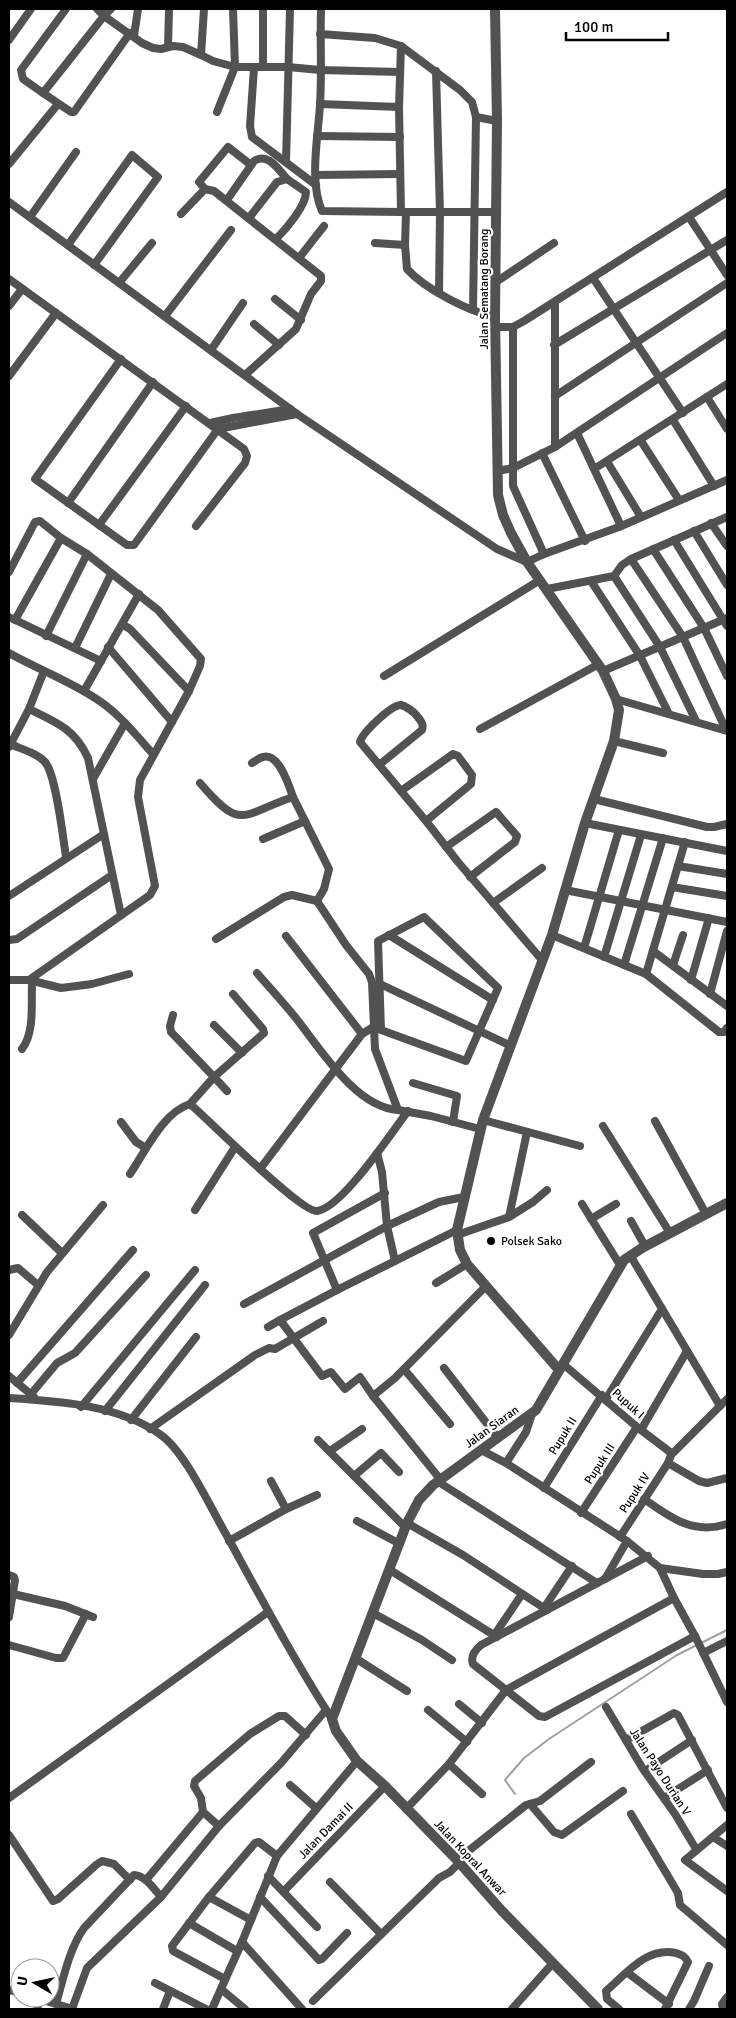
<svg xmlns="http://www.w3.org/2000/svg" width="736" height="2018" font-family="Signika,sans-serif">
<rect width="100%" height="100%" fill="#fff"/>
<g fill="none" stroke-linecap="round" stroke-linejoin="round">
<!-- stream -->
<g stroke="#a0a0a0" stroke-width="2">
<path d="M701 1643 727 1630"/>
<path d="M515 1794 505 1780 524 1758 549 1739 677 1655 697 1645"/>
</g>
<!-- minor -->
<g stroke="#525252" stroke-width="8">
<path d="M97 9 104 16 111 9"/>
<path d="M204 9 201 55 213 61 235 67H288L320 70 400 72"/>
<path d="M321 9C320 41 322 73 320 105 318 137 309 182 322 211L401 212"/>
<path d="M130 33 74 112H71L43 93 104 16 142 43 153 48 161 49 173 46 183 47 201 55"/>
<path d="M320 34 375 38 401 46 460 90 472 102 476 117 473 310"/>
<path d="M134 36 138 9"/>
<path d="M9 40 31 9"/>
<path d="M401 46 399 107 401 212H496"/>
<path d="M168 47 169 9"/>
<path d="M263 67V9"/>
<path d="M254 68 250 126 252 137 316 185"/>
<path d="M436 71 440 213 439 293"/>
<path d="M43 93 23 79 21 70 66 9"/>
<path d="M320 104 399 107"/>
<path d="M217 112 235 67 233 9"/>
<path d="M476 117 497 121"/>
<path d="M317 136 400 137"/>
<path d="M286 162 290 9"/>
<path d="M9 164 58 104"/>
<path d="M316 175 400 174"/>
<path d="M205 189 199 182 228 147 251 165"/>
<path d="M227 200 254 161C268 152 278 169 287 179"/>
<path d="M9 202 297 414 497 549 527 562 544 554 619 527 727 480"/>
<path d="M406 212 405 245 407 269C424 288 470 313 495 316"/>
<path d="M181 214 205 189 214 191 321 276V281L311 294 296 329 245 375"/>
<path d="M30 217 76 152"/>
<path d="M689 217 727 275"/>
<path d="M249 218 277 182 287 179 306 192C306 206 286 229 276 239"/>
<path d="M375 243 405 245"/>
<path d="M68 245 132 155 158 177 94 265"/>
<path d="M299 258 324 226"/>
<path d="M593 278 683 413"/>
<path d="M9 279 244 449 247 456 245 463 196 526"/>
<path d="M496 282 554 243"/>
<path d="M119 283 152 243"/>
<path d="M275 299 301 320"/>
<path d="M555 302V447"/>
<path d="M9 306 22 289"/>
<path d="M165 316 231 230"/>
<path d="M254 324 279 345"/>
<path d="M497 327H513L524 321 727 192"/>
<path d="M513 327V486L544 554"/>
<path d="M554 345 727 240"/>
<path d="M211 350 243 303"/>
<path d="M121 359 35 479 127 545H134L218 429 297 414"/>
<path d="M9 376 56 313"/>
<path d="M555 396 727 283"/>
<path d="M707 397 727 429"/>
<path d="M673 420 714 486"/>
<path d="M210 423 233 418 290 409"/>
<path d="M577 433 594 469 727 384"/>
<path d="M641 441 679 500"/>
<path d="M542 453 585 541"/>
<path d="M608 463 641 517"/>
<path d="M594 469 621 526"/>
<path d="M497 471 513 468 555 447 727 333"/>
<path d="M68 503 153 382"/>
<path d="M711 523 727 546"/>
<path d="M99 525 186 406"/>
<path d="M694 531 727 585"/>
<path d="M674 540 727 626"/>
<path d="M653 549 704 628 727 676"/>
<path d="M631 559 683 637 726 730"/>
<path d="M9 572 35 522 40 521 61 538 87 554 158 610 201 659 200 666 189 691 140 780 138 797 155 886 150 895 29 980"/>
<path d="M614 576 660 647 696 721"/>
<path d="M591 581 640 656 669 714"/>
<path d="M547 589 614 576 622 565 631 559 727 517"/>
<path d="M9 617 101 661 139 594"/>
<path d="M15 620 61 538"/>
<path d="M122 624 130 629 189 691"/>
<path d="M46 636 87 554"/>
<path d="M108 647 172 722"/>
<path d="M75 648 111 574"/>
<path d="M9 653C39 670 73 682 101 702 121 716 137 736 153 754"/>
<path d="M603 671 727 618"/>
<path d="M384 676 540 580"/>
<path d="M84 691 101 661"/>
<path d="M616 699 727 731"/>
<path d="M29 709C56 722 75 729 88 758L121 915"/>
<path d="M480 729 599 664"/>
<path d="M614 741 663 753"/>
<path d="M10 744C21 749 37 753 45 762 56 774 63 838 66 857"/>
<path d="M9 747 29 709 44 671"/>
<path d="M379 765 422 730C424 724 421 721 417 716 414 712 406 706 401 705 391 705 362 733 360 742L426 821 458 862 542 960"/>
<path d="M93 779 125 723"/>
<path d="M200 783C242 832 240 815 293 797 289 786 279 752 263 757 259 758 255 761 252 763"/>
<path d="M401 791 453 754 458 756 472 775 471 784 426 821"/>
<path d="M293 797 329 869 324 889 317 901 346 945 369 974 372 982 375 1049 398 1110 431 1116 480 1129"/>
<path d="M594 799 707 827H714L727 824"/>
<path d="M585 823 727 851"/>
<path d="M263 839 305 821"/>
<path d="M446 847 496 812 517 836 515 842 470 877"/>
<path d="M678 866 727 874"/>
<path d="M672 887 727 896"/>
<path d="M565 890 727 922"/>
<path d="M9 896 104 834"/>
<path d="M493 903 542 868"/>
<path d="M424 917 498 988 466 1061 381 1030 378 941Z"/>
<path d="M389 935 493 1000"/>
<path d="M552 935 646 974 719 1032H724L727 1028"/>
<path d="M286 936 362 1034"/>
<path d="M216 939 284 897 292 895 317 901"/>
<path d="M9 940 17 939 112 875"/>
<path d="M584 948 619 830"/>
<path d="M653 951 727 1006"/>
<path d="M604 957 641 835"/>
<path d="M624 965 663 838"/>
<path d="M673 965 683 935"/>
<path d="M257 973C269 987 283 1002 295 1017 320 1048 355 1107 398 1110"/>
<path d="M646 974 685 842"/>
<path d="M9 980H29L61 988 92 984 129 974"/>
<path d="M691 980 709 918"/>
<path d="M380 984 511 1046"/>
<path d="M710 994 727 931"/>
<path d="M173 1015 170 1026 171 1032 214 1077 190 1104"/>
<path d="M214 1025 242 1053"/>
<path d="M22 1049C35 1032 31 1003 32 982"/>
<path d="M413 1083 457 1096 453 1122"/>
<path d="M227 1091 214 1077 264 1033 263 1029 233 994"/>
<path d="M483 1120 580 1146"/>
<path d="M655 1121 706 1214"/>
<path d="M121 1122 136 1142 146 1148"/>
<path d="M603 1126 670 1233"/>
<path d="M377 1153 382 1172 387 1226 395 1261"/>
<path d="M260 1169 362 1034 375 1026"/>
<path d="M130 1174C145 1152 163 1112 190 1104 209 1120 301 1213 317 1211 342 1208 391 1133 408 1111"/>
<path d="M582 1204 620 1265"/>
<path d="M195 1210 235 1147"/>
<path d="M22 1215 62 1253"/>
<path d="M509 1217 533 1202 547 1190"/>
<path d="M591 1219 616 1204"/>
<path d="M631 1221 645 1246"/>
<path d="M457 1235 509 1217 527 1132"/>
<path d="M630 1255 720 1406"/>
<path d="M9 1270 18 1268 38 1285"/>
<path d="M436 1283 467 1264"/>
<path d="M337 1290 313 1233 385 1193"/>
<path d="M244 1304 387 1226 439 1202 464 1197"/>
<path d="M268 1327 280 1320"/>
<path d="M9 1335 47 1272 103 1205"/>
<path d="M563 1364 637 1427 670 1452 671 1455 668 1463 620 1537"/>
<path d="M444 1368 498 1438"/>
<path d="M404 1369 450 1424"/>
<path d="M9 1376 34 1397"/>
<path d="M17 1383 133 1250"/>
<path d="M31 1394 57 1363 75 1353 146 1275"/>
<path d="M373 1396 360 1377 345 1389 331 1372 322 1376 280 1320 337 1290 457 1230"/>
<path d="M9 1398C58 1401 120 1405 161 1435 186 1453 211 1509 227 1536 261 1598 294 1660 332 1719"/>
<path d="M606 1399 662 1309"/>
<path d="M81 1407 195 1270"/>
<path d="M105 1411 205 1285"/>
<path d="M131 1420 196 1337"/>
<path d="M150 1429 255 1355 269 1348 275 1349 323 1321"/>
<path d="M641 1430 687 1351"/>
<path d="M318 1440 405 1527"/>
<path d="M481 1450 506 1463 627 1541 660 1568 703 1574H718L727 1572"/>
<path d="M330 1451 362 1429"/>
<path d="M671 1455 727 1399"/>
<path d="M506 1463 526 1432 532 1414"/>
<path d="M668 1463 699 1481 707 1483 727 1478"/>
<path d="M354 1476 381 1453 399 1472"/>
<path d="M440 1479 373 1396 395 1378 486 1286"/>
<path d="M271 1481 286 1509"/>
<path d="M437 1481 597 1583"/>
<path d="M544 1488 602 1395"/>
<path d="M644 1499C671 1518 693 1535 727 1524"/>
<path d="M581 1513 637 1427"/>
<path d="M357 1521 400 1544"/>
<path d="M407 1523 463 1555 547 1610"/>
<path d="M229 1541 286 1509 317 1495"/>
<path d="M648 1556 481 1645C475 1650 470 1656 473 1664L539 1716 545 1717 695 1636"/>
<path d="M660 1568 674 1598 696 1638 727 1702"/>
<path d="M390 1570 497 1637"/>
<path d="M9 1575 14 1577 15 1580 9 1617"/>
<path d="M605 1579 627 1541"/>
<path d="M13 1594 65 1606 93 1617"/>
<path d="M544 1608 572 1566"/>
<path d="M373 1613 422 1640 452 1660"/>
<path d="M495 1634 522 1594"/>
<path d="M9 1645 56 1658H63L86 1614"/>
<path d="M703 1653 727 1641"/>
<path d="M355 1658 407 1691"/>
<path d="M459 1704 482 1723"/>
<path d="M606 1707 643 1769 675 1814 696 1849"/>
<path d="M428 1710 467 1742"/>
<path d="M626 1740 674 1713 678 1715 727 1808"/>
<path d="M449 1764 482 1794"/>
<path d="M645 1771 692 1740"/>
<path d="M290 1785 316 1808"/>
<path d="M9 1798 268 1612"/>
<path d="M664 1798 708 1770"/>
<path d="M530 1804 554 1832 562 1835 623 1791"/>
<path d="M406 1809 449 1764 506 1690 674 1598"/>
<path d="M203 1812 219 1826"/>
<path d="M631 1814 678 1893 680 1905 727 1945"/>
<path d="M727 1825 685 1860 727 1891"/>
<path d="M9 1835 53 1901 58 1899 96 1865 102 1861 114 1864 130 1880"/>
<path d="M713 1837 727 1846"/>
<path d="M457 1860 526 1805 540 1801 591 1762"/>
<path d="M268 1876 317 1927"/>
<path d="M146 1880 203 1812 201 1798 194 1786 195 1781 250 1734 279 1716H285L306 1735"/>
<path d="M330 1882 381 1934"/>
<path d="M284 1891 385 1786"/>
<path d="M209 1897 251 1920"/>
<path d="M260 1897 319 1960 322 1959 347 1933"/>
<path d="M189 1923 237 1951"/>
<path d="M242 1942 302 2009"/>
<path d="M628 1973 669 2004"/>
<path d="M225 1979 173 1951 172 1946 209 1897 255 1843 259 1842 277 1856"/>
<path d="M155 1983 206 2009"/>
<path d="M221 1989 245 2009"/>
<path d="M9 1990 20 1993"/>
<path d="M36 1998 73 2009"/>
<path d="M313 2001 439 1878 450 1872 459 1863"/>
<path d="M56 2004C63 1980 69 1949 84 1928L134 1875C145 1875 154 1889 161 1897"/>
<path d="M37 2009 40 1999"/>
<path d="M72 2009 87 1968 161 1897 219 1826 281 1763 326 1710"/>
<path d="M163 2009 170 1991"/>
<path d="M212 2009 242 1942 277 1856 357 1761"/>
<path d="M512 2009 553 1963"/>
<path d="M619 2009 607 1999 606 1991C626 1974 647 1946 676 1953 682 1955 685 1956 688 1962L665 2009"/>
<path d="M689 2009 694 2001 709 1966"/>
<path d="M723 2009 722 2004 727 1997"/>
</g>
<!-- tertiary -->
<g stroke="#525252" stroke-width="10">
<path d="M495 9 497 121 495 316 498 495 503 515 511 533 527 562 603 671 616 699 619 710 614 741 585 823 552 935 483 1120 457 1230 460 1250 467 1264 559 1370"/>
<path d="M598 2009 502 1911 457 1860 385 1786 357 1761 336 1731 332 1719 407 1523 419 1500 433 1485 536 1410 624 1260 642 1248 727 1203"/>
</g>
</g>
<!-- markers -->
<circle fill="#000" stroke="#fff" stroke-width="2" cx="491" cy="1241" r="5"/>
<g text-anchor="middle" dominant-baseline="central" stroke-width="4.5" stroke-linejoin="round" paint-order="stroke">
<!-- street labels -->
<g font-size="12" fill="#000" stroke="#fff">
<text transform="translate(484 289) rotate(-90)">Jalan Sematang Borang</text>
<text transform="translate(628 1404) rotate(42)">Pupuk I</text>
<text transform="translate(492 1427) rotate(-36)">Jalan Siaran</text>
<text transform="translate(563 1436) rotate(-58)">Pupuk II</text>
<text transform="translate(600 1464) rotate(-57)">Pupuk III</text>
<text transform="translate(635 1493) rotate(-57)">Pupuk IV</text>
<text transform="translate(660 1772) rotate(57)">Jalan Payo Durian V</text>
<text transform="translate(326 1831) rotate(-46)">Jalan Damai II</text>
<text transform="translate(470 1858) rotate(47)">Jalan Kopral Anwar</text>
</g>
<!-- poi labels -->
<g font-size="12" fill="#000" stroke="#fff" text-anchor="start">
<text x="501" y="1241">Polsek Sako</text>
</g>
</g>
<!-- border -->
<rect width="736" height="2018" fill="none" stroke="#000000" stroke-width="20"/>
<!-- north arrow -->
<g transform="translate(35 1983) rotate(279)"><circle r="24" fill="#ffffff" stroke="#999999"/>
<path d="M0-4L9 19L0 12L-9 19Z" fill="#000000"/>
<text y="-8" font-size="14" font-weight="bold" text-anchor="middle" fill="#000000">U</text>
</g>
<!-- scale -->
<path d="M566 32v8h102v-8" fill="none" stroke="#000000" stroke-width="2.5"/>
<text x="574" y="32" font-size="15" fill="#000000" stroke="#ffffff" stroke-width="4" paint-order="stroke">100 m</text>
</svg>
